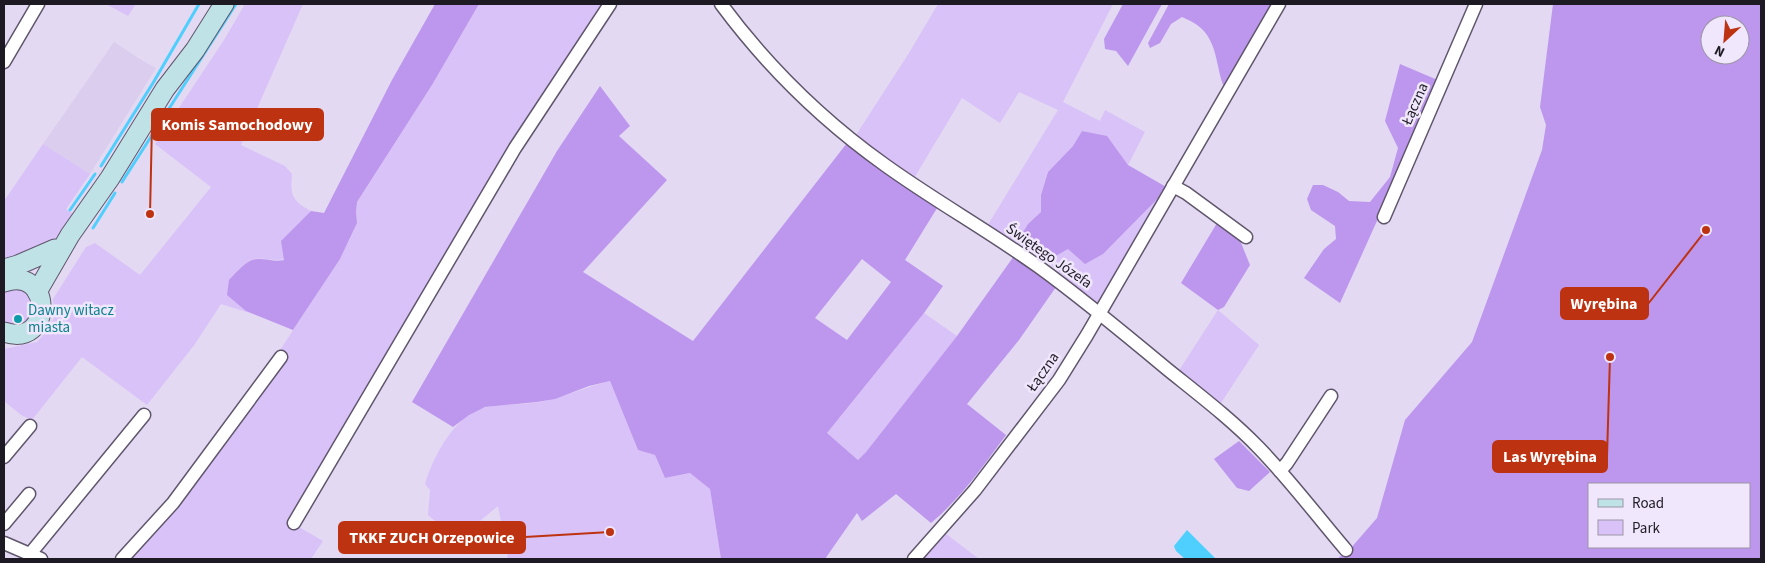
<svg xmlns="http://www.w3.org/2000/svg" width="1765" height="563" font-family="'Source Sans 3',sans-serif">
<rect width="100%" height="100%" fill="#e3d9f3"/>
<!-- built -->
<path fill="#dbcdee" d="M114 42 143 61 156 68 90 174 43 144Z"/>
<!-- green -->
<g fill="#d9c2f8">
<path d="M106 4H136L128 16Z"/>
<path d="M245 4H303L241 145 285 166 292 174C290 195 292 201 311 211 296 228 283 233 284 259 274 262 264 257 255 259 248 261 243 267 237 271L246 311 262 317 221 304 195 344 147 405 82 357 32 420 21 415 4 401V349L37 342 47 331 54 318 53 299 86 247 95 243 140 275 211 187 155 144 224 40Z"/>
<path d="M479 4H606L292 523 323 541 311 559H127L164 520 177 510 186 498 199 473 340 259 357 223 356 212 357 202 432 85Z"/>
<path d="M938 4H1113L1063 102 1100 121 1105 110 1145 132 1128 165 1107 137 1082 131 1073 146 1048 172 1041 195V212L1028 224 1017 242 986 228 1058 110 1019 92 1000 123 962 98 913 180 867 145 856 135 909 53Z"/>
<path d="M43 144 90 174 66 209 75 215 55 239 35 252 4 262V201Z"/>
<path d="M1168 188 1098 306 1047 261Z"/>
<path d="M15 289C46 295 31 336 4 322V292Z"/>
<path d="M1218 310 1259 345 1219 406 1178 372Z"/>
<path d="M924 313 957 336 866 452 858 460 827 433Z"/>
<path d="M610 381 638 450 655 455 665 478 692 473 710 489 721 559H508L498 506 457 540 428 515 430 490 425 484C433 457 456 412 487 407 505 404 523 405 540 402 564 397 586 387 610 381Z"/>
<path d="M945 533 979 559H923L938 538Z"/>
</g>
<!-- forest -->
<g fill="#bd96ed" fill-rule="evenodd">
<path d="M435 4H479L432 85 357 202 356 212 357 223 340 259 293 330 246 311 227 295 229 280C237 272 248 258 259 259 268 259 275 262 284 260L281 241 311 211 324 213 392 80Z"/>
<path d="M1123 4H1162L1128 66 1116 51 1105 49 1104 39Z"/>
<path d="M1169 4H1271L1224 87C1216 68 1218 45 1202 29 1197 24 1189 20 1182 17L1171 24 1160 43 1150 48 1148 43Z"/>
<path d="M1553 4H1761V559H1337L1350 549 1377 518 1405 420 1472 342 1542 150 1546 125 1540 107ZM1710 25H1740V55H1710ZM1589 484H1749V547H1589Z"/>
<path d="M1400 64 1440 81 1340 303 1304 278 1324 249 1336 239 1335 226 1311 210 1307 199 1313 185H1323L1338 192 1349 201 1370 202 1390 177 1398 148 1385 121Z"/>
<path d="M600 86 630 126 619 136 667 180 583 272 693 341 847 143 939 205 905 260 943 286 924 313 827 433 858 460 866 452 957 336 1014 256 1056 287 1019 340 967 404 1006 435C983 466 961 498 931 523L896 494 862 521 857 513 825 559H721L710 489 690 473 665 478 655 455 638 450 610 381 589 386 555 399 537 402 485 407 469 415 453 427 412 402 557 151ZM862 259 891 282 847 340 815 318Z"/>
<path d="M1082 131 1107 136 1128 165 1168 188 1103 254 1085 264 1068 249 1047 261 1017 242 1028 224 1041 212V195L1048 172 1073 146Z"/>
<path d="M1217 223 1239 238 1250 265 1224 307 1218 310 1181 283Z"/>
<path d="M1239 441 1270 472 1249 491 1237 488 1214 459Z"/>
</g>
<!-- water -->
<path fill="#4fcffe" d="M1187 530 1216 559H1185L1176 551 1174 546Z"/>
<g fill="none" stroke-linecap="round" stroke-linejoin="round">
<!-- stream -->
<g stroke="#4fcffe" stroke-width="3">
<path d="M101 166 153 83 199 4"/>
<path d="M122 182 236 4"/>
<path d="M70 210 95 174"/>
<path d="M93 228 115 193"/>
</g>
<defs>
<g id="street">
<path d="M721 4C767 66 822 120 885 165 935 201 989 231 1039 267 1083 299 1125 334 1167 369 1198 394 1231 419 1259 448 1290 480 1317 516 1346 550"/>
<path d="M4 62 38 4"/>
<path d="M1173 186 1186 193 1246 237"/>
<path d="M1384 217 1476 4"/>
<path d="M4 457 30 426"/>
<path d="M1280 471 1287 463 1331 396"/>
<path d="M294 523 515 148 610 4"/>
<path d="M4 524 29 494"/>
<path d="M4 543 41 559"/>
<path d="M30 554 144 415"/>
<path d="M122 559 173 503 281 357"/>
<path d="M914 559 975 490 1059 380 1087 335 1279 4"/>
</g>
<g id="secondary">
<path d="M4 269 18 265 55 249"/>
<path d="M4 282C53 265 54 349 4 332"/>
<path d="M37 292 70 235 110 178 165 89 195 50 224 4"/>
</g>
</defs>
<!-- street casing -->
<use href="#street" stroke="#60566c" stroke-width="15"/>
<!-- secondary casing -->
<use href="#secondary" stroke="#60566c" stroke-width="21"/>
<!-- street -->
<use href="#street" stroke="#fff" stroke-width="12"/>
<!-- secondary -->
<use href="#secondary" stroke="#bee2e6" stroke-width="19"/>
</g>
<!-- markers -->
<circle fill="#0f9aa8" stroke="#f0e7fc" stroke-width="2" cx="18" cy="319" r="5"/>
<g text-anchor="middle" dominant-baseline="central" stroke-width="5" stroke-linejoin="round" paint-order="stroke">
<!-- street labels -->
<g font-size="15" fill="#1e1a23" stroke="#f0e7fc">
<text transform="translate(1415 104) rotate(-66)">Łączna</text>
<text transform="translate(1049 256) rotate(35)">Świętego Józefa</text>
<text transform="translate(1043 372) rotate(-55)">Łączna</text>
</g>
<!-- culture labels -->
<g font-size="15" fill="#0d838f" stroke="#f0e7fc" text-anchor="start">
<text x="28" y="310">Dawny witacz<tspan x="28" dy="17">miasta</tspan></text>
</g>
</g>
<!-- callouts -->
<path fill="none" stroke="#bd3210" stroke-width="2" d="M150 214L152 124M1706 230L1648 304M1610 357L1607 456M610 532L525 537"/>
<g fill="#bd3210" stroke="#f0e7fc" stroke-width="2">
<circle cx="150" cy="214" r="5"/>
<circle cx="1706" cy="230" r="5"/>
<circle cx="1610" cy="357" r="5"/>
<circle cx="610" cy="532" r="5"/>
</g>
<g fill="#bd3210" stroke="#bd3210" stroke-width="2">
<rect x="152" y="109" width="171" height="31" rx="5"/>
<rect x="1561" y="288" width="87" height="31" rx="5"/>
<rect x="1493" y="441" width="114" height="31" rx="5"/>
<rect x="339" y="522" width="186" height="31" rx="5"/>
</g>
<g font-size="16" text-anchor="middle" font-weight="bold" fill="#fff">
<text x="237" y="130">Komis Samochodowy</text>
<text x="1604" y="309">Wyrębina</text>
<text x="1550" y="462">Las Wyrębina</text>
<text x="432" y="543">TKKF ZUCH Orzepowice</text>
</g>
<!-- border -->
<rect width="1765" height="563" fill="none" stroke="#1e1a23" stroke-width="10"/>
<!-- legend -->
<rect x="1588" y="483" width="162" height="65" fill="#f0e7fc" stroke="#9c95a5"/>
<rect x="1598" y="499" width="25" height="8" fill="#bee2e6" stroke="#9c95a5"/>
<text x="1632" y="508" font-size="15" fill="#1e1a23">Road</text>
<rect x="1598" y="520" width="25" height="15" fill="#d9c2f8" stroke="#9c95a5"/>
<text x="1632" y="533" font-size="15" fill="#1e1a23">Park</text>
<!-- north arrow -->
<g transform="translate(1725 40) rotate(206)"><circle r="24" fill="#f0e7fc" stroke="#9c95a5"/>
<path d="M0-4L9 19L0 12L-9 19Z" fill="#bd3210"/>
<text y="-8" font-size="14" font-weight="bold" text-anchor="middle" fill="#1e1a23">N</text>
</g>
</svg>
